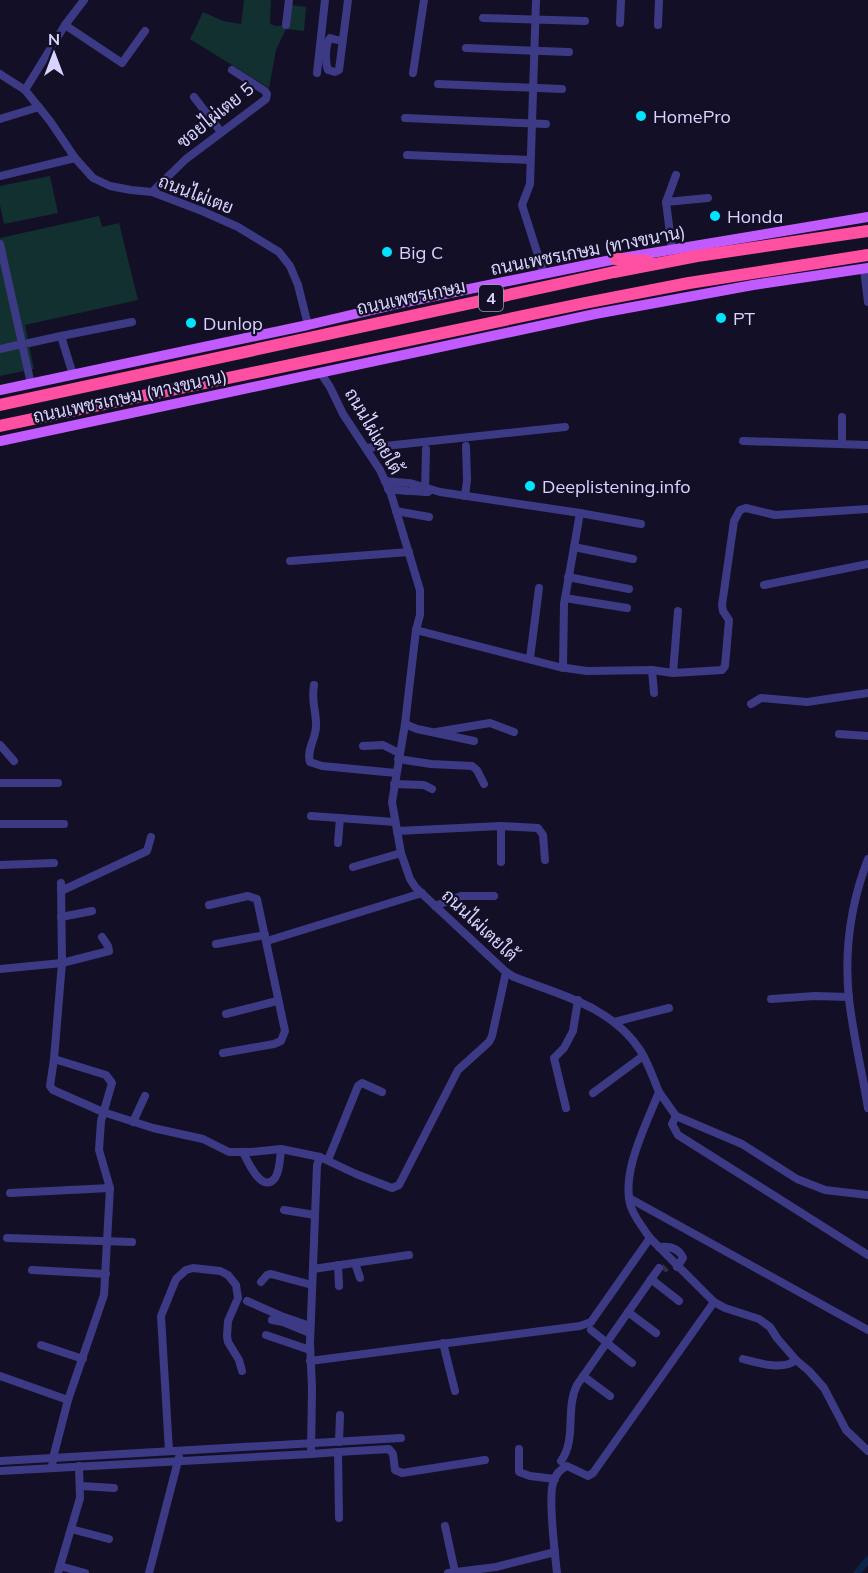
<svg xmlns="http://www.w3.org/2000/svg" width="868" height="1573" font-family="Mulish,Sarabun,sans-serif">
<rect width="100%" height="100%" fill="#130f26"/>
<!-- green -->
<g fill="#12302f">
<path d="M244 0H271L270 24 276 26H287L291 5 306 7 304 31 286 29 276 50 269 88 190 39 203 12 223 21 241 24Z"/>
<path d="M50 176 58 213 4 224 0 205V186Z"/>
<path d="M99 216 102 227 119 223 138 300 25 325 34 369 0 376V238Z"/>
</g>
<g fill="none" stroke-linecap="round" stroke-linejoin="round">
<!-- canal -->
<path stroke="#0c2248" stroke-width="7" d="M857 1573 868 1560"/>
<!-- minor-tunnel -->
<path stroke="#312d47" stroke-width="8" stroke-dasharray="8 4" stroke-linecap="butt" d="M663 1270 666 1267"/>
<!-- minor -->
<g stroke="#3d3a85" stroke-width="8">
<path d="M536 0 530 184 522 205 544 274"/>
<path d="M483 18 585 21"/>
<path d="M620 23 621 0"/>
<path d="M65 25 122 63 145 31"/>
<path d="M286 25 289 0"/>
<path d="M658 25 659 0"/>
<path d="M337 40 330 38C325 45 325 62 328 70L335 72 339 70 348 0"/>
<path d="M466 48 569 52"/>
<path d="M317 73 325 0"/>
<path d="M413 73 424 0"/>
<path d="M0 74 25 90 50 121 75 158 93 178 110 186 131 190 152 192 202 211 238 227 279 252 290 266 298 285 308 325"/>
<path d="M438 84 562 89"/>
<path d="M25 90 65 25 84 0"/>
<path d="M194 97 221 132"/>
<path d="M405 118 546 124"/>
<path d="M0 119 39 107"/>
<path d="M407 155 530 160"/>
<path d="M0 176 75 158"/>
<path d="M152 192 186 159 266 99 267 94 265 91 232 70"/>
<path d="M666 202 708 198"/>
<path d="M0 244 31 384"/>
<path d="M672 249 666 202 676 175"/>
<path d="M864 269 868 302"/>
<path d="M29 343 61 336"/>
<path d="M0 349 22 344"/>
<path d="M73 375 61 336 132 322"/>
<path d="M743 441 868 445"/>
<path d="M842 444V417"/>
<path d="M366 448 565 427"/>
<path d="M385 481 407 483"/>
<path d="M410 483 440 492 580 513 564 604 563 668"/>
<path d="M388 489 407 491"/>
<path d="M411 491 428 492"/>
<path d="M425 492 426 449"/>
<path d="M465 496 467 480 466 446"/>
<path d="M396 511 429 517"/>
<path d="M580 513 641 524"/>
<path d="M574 547 633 559"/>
<path d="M290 561 409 552"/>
<path d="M568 577 629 589"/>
<path d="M764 585 868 564"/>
<path d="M565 598 627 608"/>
<path d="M416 630 559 667 587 671 652 670 673 673 722 670 725 666 729 620 723 611 722 605 734 521 740 510 746 508 775 515 868 509"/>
<path d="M530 658 539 588"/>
<path d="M652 670 654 693"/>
<path d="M673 673 678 611"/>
<path d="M314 685C311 701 316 710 316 724 317 738 306 749 310 762L322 766 396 773"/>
<path d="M751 704 761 698 807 702 868 693"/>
<path d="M405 724 417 729 474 741"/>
<path d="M436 732 490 723 514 732"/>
<path d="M839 734 868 736"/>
<path d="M0 745 14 761"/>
<path d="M363 746 383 745 399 753"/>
<path d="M398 759 431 764 472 766 477 770 484 784"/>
<path d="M0 783H58"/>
<path d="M394 784 424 785 432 789"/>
<path d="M311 816 395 822"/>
<path d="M0 824H64"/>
<path d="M501 826V862"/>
<path d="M397 831 501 826 538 828 543 835 545 860"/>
<path d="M338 843 340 818"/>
<path d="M868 859C851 903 844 951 849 999 853 1035 862 1071 868 1108"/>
<path d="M0 865 54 863"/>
<path d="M353 867 401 853"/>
<path d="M61 883 62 963 54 1059 50 1086 53 1090 103 1112 153 1128 203 1139 229 1152H251L281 1149 320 1157"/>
<path d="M61 891 147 851 151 837"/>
<path d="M209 905 248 896 257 899 285 1031 281 1041 274 1044 223 1053"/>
<path d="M435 906 461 896H494"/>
<path d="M61 917 92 911"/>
<path d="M267 941 422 893"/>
<path d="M216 944 265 935"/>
<path d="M0 969 62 963 109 951 108 946 102 937"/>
<path d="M771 999 815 996 849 997"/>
<path d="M226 1014 277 1001"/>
<path d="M614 1022 669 1008"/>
<path d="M659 1092 676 1116 742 1144 797 1179 825 1190 868 1195"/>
<path d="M593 1093 643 1056"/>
<path d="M566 1108 554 1058 564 1048 573 1031 578 1000"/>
<path d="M676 1116 672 1124 678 1135 868 1255"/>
<path d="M133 1122 145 1096"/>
<path d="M243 1152C247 1160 262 1195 275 1178 280 1171 280 1157 281 1149"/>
<path d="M328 1160 358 1086 362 1083 382 1092"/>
<path d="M10 1193 110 1188"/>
<path d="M629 1198 868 1330"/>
<path d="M284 1210 315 1215"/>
<path d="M7 1238 132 1242"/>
<path d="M650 1238 714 1302 725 1308 759 1319 770 1327 777 1338 796 1360 809 1371 824 1388 846 1430 868 1451"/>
<path d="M659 1247C669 1246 679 1248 683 1258L677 1267"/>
<path d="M355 1263 360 1278"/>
<path d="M338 1265 339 1286"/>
<path d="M313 1269 409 1255"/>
<path d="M32 1270 106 1274"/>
<path d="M651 1279 679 1301"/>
<path d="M261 1282 267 1275 271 1274 312 1285"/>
<path d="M247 1301 281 1316 310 1326"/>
<path d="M628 1312 656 1333"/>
<path d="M272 1320 283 1322 310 1333"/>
<path d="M591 1330 632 1363"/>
<path d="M266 1335 310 1350"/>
<path d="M443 1343 455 1391"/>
<path d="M41 1345 83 1359"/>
<path d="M743 1359C758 1363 783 1371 796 1360"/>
<path d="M310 1361 580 1326 591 1322 650 1238C643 1228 635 1218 631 1207 620 1173 647 1123 659 1092 653 1078 648 1062 640 1050 611 1006 560 995 514 977L506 972 416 888 410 879 401 853 392 802 405 724 416 630 420 615V590L391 494 380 470 343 414 330 387 320 372"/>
<path d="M0 1376 68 1400"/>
<path d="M583 1376 610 1396"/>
<path d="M339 1442 340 1415"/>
<path d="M519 1449V1472L530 1476 555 1479"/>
<path d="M169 1451 161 1316 176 1279 186 1270 193 1268 220 1271 228 1275 236 1285 238 1298 228 1321 227 1336 228 1342 239 1360 242 1371"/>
<path d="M338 1452 389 1449 393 1454 395 1470 402 1473 485 1460"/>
<path d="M311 1454 338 1452 339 1518"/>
<path d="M0 1461 401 1438"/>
<path d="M561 1461C577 1439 565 1409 577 1385L659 1268"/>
<path d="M52 1468 53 1458 68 1400 104 1295 110 1188 99 1150 101 1121 112 1083 106 1075 54 1059"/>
<path d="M0 1471 311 1454 312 1388 310 1343 317 1165 320 1157 356 1174 392 1188 399 1185 458 1070 489 1042 492 1036 506 972"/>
<path d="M81 1486 114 1488"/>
<path d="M445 1526 455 1572"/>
<path d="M71 1529 109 1539"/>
<path d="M60 1566 85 1573"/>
<path d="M58 1573 80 1498 79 1466"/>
<path d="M149 1573 179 1457"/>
<path d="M448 1573 496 1567 555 1552"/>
<path d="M557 1573C555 1554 548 1499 553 1483 555 1476 560 1469 567 1466L588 1476 593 1473 714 1302"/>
</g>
<!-- major -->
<g stroke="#c25bff" stroke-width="10">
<path d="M0 390 308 325 406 302 616 259 868 217"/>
<path d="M0 441 595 314 753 285 868 268"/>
</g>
<!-- highway -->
<g stroke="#ff4fa3" stroke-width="12">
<path d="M616 259 648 261"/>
<path d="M0 405 614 272 697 256 868 231"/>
<path d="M0 426 585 303 689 283 868 255"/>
</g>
</g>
<!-- markers -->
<g fill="#00e5ff" stroke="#130f26" stroke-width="2">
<circle cx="641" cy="116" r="6"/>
<circle cx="715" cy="216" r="6"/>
<circle cx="387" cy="252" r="6"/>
<circle cx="721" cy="318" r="6"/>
<circle cx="191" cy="323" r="6"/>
<circle cx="530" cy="486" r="6"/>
</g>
<g text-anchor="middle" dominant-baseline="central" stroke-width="4.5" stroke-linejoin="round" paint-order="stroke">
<!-- shield labels -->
<rect fill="#130f26" stroke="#9e99be" stroke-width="1.5" x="479" y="285" width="24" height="26" rx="4.5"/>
<g font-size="16" font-weight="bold" fill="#d9d4ff">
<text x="491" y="298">4</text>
</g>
<!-- street labels -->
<g font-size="18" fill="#d9d4ff" stroke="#130f26">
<text transform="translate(215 115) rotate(-39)">ซอยไผ่เตย 5</text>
<text transform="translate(196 194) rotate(21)">ถนนไผ่เตย</text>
<text transform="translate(588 250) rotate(-11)">ถนนเพชรเกษม (ทางขนาน)</text>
<text transform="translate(411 297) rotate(-12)">ถนนเพชรเกษม</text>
<text transform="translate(130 396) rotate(-12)">ถนนเพชรเกษม (ทางขนาน)</text>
<text transform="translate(374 431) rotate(60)">ถนนไผ่เตยใต้</text>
<text transform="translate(480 925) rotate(43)">ถนนไผ่เตยใต้</text>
</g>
<!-- poi labels -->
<g font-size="18" fill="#d9d4ff" stroke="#130f26" text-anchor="start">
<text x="653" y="116">HomePro</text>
<text x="727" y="216">Honda</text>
<text x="399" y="252">Big C</text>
<text x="733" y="318">PT</text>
<text x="203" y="323">Dunlop</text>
<text x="542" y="486">Deeplistening.info</text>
</g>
</g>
<!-- north arrow -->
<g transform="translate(54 54)" stroke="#130f26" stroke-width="4.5" paint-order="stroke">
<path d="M0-4.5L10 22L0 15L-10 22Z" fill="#d9d4ff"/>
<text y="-9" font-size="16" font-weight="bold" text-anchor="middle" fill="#d9d4ff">N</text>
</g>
</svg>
